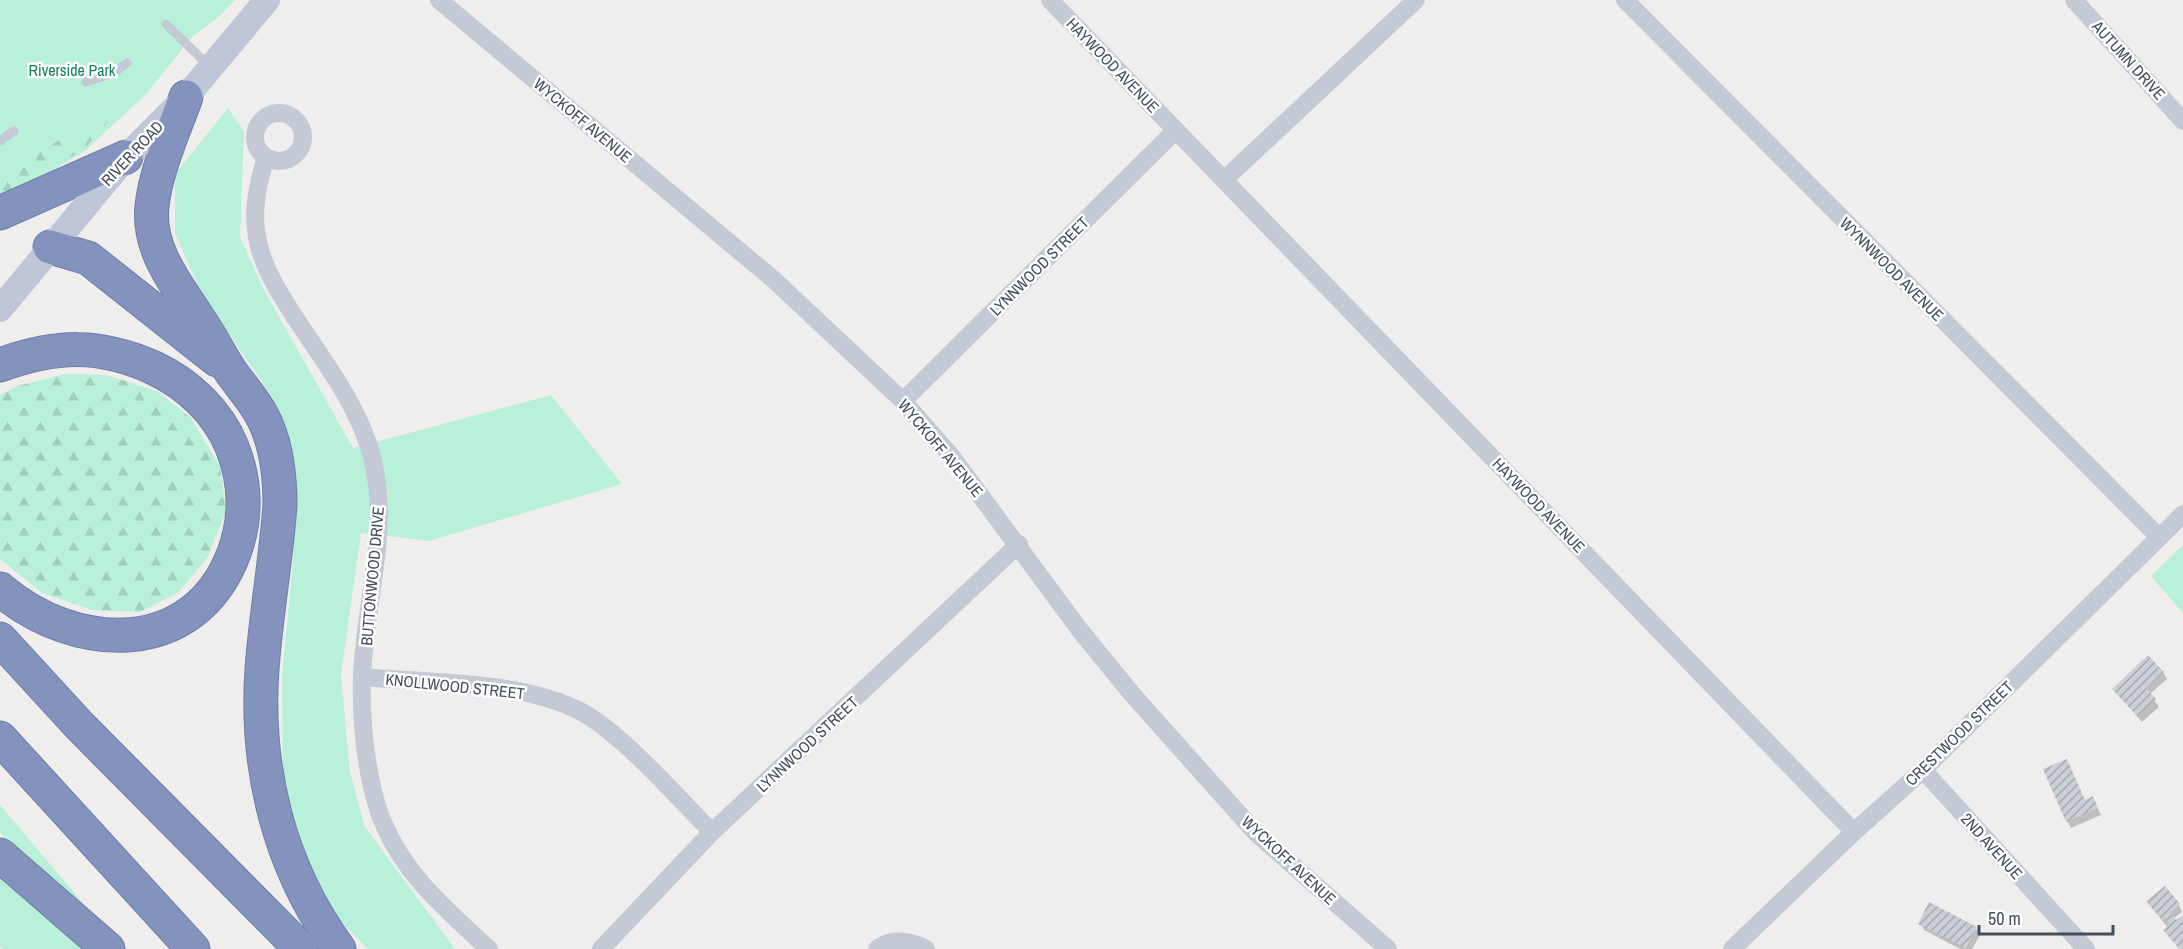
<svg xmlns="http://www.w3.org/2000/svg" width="2183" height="949" font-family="'Archivo Narrow',sans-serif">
<defs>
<pattern id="forest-firs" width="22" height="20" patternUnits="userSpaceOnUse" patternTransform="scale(1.5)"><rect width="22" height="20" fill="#b9f0da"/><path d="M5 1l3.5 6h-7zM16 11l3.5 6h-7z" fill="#a0cfbd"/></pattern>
<pattern id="building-hatch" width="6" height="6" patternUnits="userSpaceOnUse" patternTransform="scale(1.5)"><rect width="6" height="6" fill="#ccced5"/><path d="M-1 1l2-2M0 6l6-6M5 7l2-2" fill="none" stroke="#a7a9b0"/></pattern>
</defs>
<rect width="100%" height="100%" fill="#f0eeed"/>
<!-- green -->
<g fill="#b9f0da">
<path d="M0 0H235L220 16 193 36 146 94 86 150 0 202Z"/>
<path d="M228 108 244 132 240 237 264 290 353 448 551 395 622 484 429 541 361 533 341 675 350 772 365 827 455 949H368L340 921 308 863 283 787 282 676 293 562 296 473 271 395 202 295 175 233V174Z"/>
<path d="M2183 545V613L2151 576Z"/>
<path d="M0 805 94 916 0 833Z"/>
<path d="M0 878 83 949H3L0 946Z"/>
</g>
<!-- forest -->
<g fill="url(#forest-firs)">
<path d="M121 107 84 149 45 173 0 195V172Z"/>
<path d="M65 374 106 375 157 391 190 417 220 466 226 512 207 558 179 592 140 612 92 610 42 593 0 559V395L17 386Z"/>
</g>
<!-- shadow -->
<g fill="#0003">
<path d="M2163 672 2167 679 2150 694 2159 707 2142 722 2114 689Z"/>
<path d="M2085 802 2096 805 2101 815 2071 828 2067 821Z"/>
<path d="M2148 902 2179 905 2182 912 2173 919 2176 922 2183 917V949H2179L2168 928Z"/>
<path d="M1920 923 1976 928 1980 935 1972 949H1960L1924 930Z"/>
</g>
<!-- building -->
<g fill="url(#building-hatch)">
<path d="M2148 655 2164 672 2146 688 2156 699 2137 716 2112 689Z"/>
<path d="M2067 759 2085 800 2093 796 2098 808 2066 822 2043 769Z"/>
<path d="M2165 886 2180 904 2170 913 2176 920 2183 915V949H2179L2163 930 2170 924 2165 918 2162 920 2146 901Z"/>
<path d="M1929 902 1977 927 1966 948 1918 924Z"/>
</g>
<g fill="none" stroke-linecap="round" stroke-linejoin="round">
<defs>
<g id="highway">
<path d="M186 97C174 131 156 169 152 206 147 250 178 286 200 321 211 337 220 355 231 372 244 390 260 407 268 429 278 454 280 479 280 505 276 560 266 614 262 669 255 769 279 867 339 949"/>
<path d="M0 213 126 157"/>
<path d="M50 247 88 258 217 360"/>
<path d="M0 365C56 345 99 343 154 368 188 384 218 412 232 447 246 482 247 517 234 553 194 659 75 653 0 589"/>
<path d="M0 639 79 725 301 949"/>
<path d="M0 738 193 949"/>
<path d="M0 855 108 949"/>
</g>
</defs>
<!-- highway casing -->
<use href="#highway" stroke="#6e7eaa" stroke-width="35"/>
<!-- lane -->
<g stroke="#c3c9d5" stroke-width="9">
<path d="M166 24 209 66"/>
<path d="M86 82 115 72 127 63"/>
<path d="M0 141 14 131"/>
</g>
<!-- street -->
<g stroke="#c3c9d5" stroke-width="18">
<path d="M439 0 773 279 903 401 952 457 1079 629 1132 694 1256 833 1388 949"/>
<path d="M1050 0 1854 832"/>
<path d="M1625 0 2159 537"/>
<path d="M2074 0 2183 121"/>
<circle cx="279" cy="137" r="24"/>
<path d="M266 157C258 183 252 210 257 237 262 267 280 294 296 319 324 362 359 406 372 457 391 532 364 603 362 678 361 721 365 767 378 809 398 869 444 908 489 949"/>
<path d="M1225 179 1416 0"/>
<path d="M903 401 1175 131"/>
<path d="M362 677C431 683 515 680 578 710 620 731 677 797 712 832"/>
<path d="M1923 770 2086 949"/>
<path d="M601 949 712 832 1019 544"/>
<path d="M877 949C891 937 911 941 926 949"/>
<path d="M1732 949 1854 832 1923 770 2183 514"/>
</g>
<!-- secondary -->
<path stroke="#bfc6d7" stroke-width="26" d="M0 309 126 157 186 97 267 0"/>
<!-- highway -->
<use href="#highway" stroke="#8393be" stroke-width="33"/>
</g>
<g text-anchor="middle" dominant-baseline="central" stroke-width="5" stroke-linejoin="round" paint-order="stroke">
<!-- street labels -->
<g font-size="16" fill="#454c5b" stroke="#fff">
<text transform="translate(2129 60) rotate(48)">AUTUMN DRIVE</text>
<text transform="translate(1113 65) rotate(46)">HAYWOOD AVENUE</text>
<text transform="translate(583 120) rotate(40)">WYCKOFF AVENUE</text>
<text transform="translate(132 153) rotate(-47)">RIVER ROAD</text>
<text transform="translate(1039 266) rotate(-45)">LYNNWOOD STREET</text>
<text transform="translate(1892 269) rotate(45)">WYNNWOOD AVENUE</text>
<text transform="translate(941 448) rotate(50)">WYCKOFF AVENUE</text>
<text transform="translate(1539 505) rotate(46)">HAYWOOD AVENUE</text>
<text transform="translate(372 576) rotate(-85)">BUTTONWOOD DRIVE</text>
<text transform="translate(455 686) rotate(6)">KNOLLWOOD STREET</text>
<text transform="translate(1959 733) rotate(-44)">CRESTWOOD STREET</text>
<text transform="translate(807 744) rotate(-43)">LYNNWOOD STREET</text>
<text transform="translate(1992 846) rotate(48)">2ND AVENUE</text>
<text transform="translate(1289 860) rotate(43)">WYCKOFF AVENUE</text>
</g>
<!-- park labels -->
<g font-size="16" fill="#147f60" stroke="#fff">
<text x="72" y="70">Riverside Park</text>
</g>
</g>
<!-- scale -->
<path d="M1979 925v9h134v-9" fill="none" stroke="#454c5b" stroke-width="3"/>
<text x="1988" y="925" font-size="18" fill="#454c5b" stroke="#ffffff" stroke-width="4.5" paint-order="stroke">50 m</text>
</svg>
